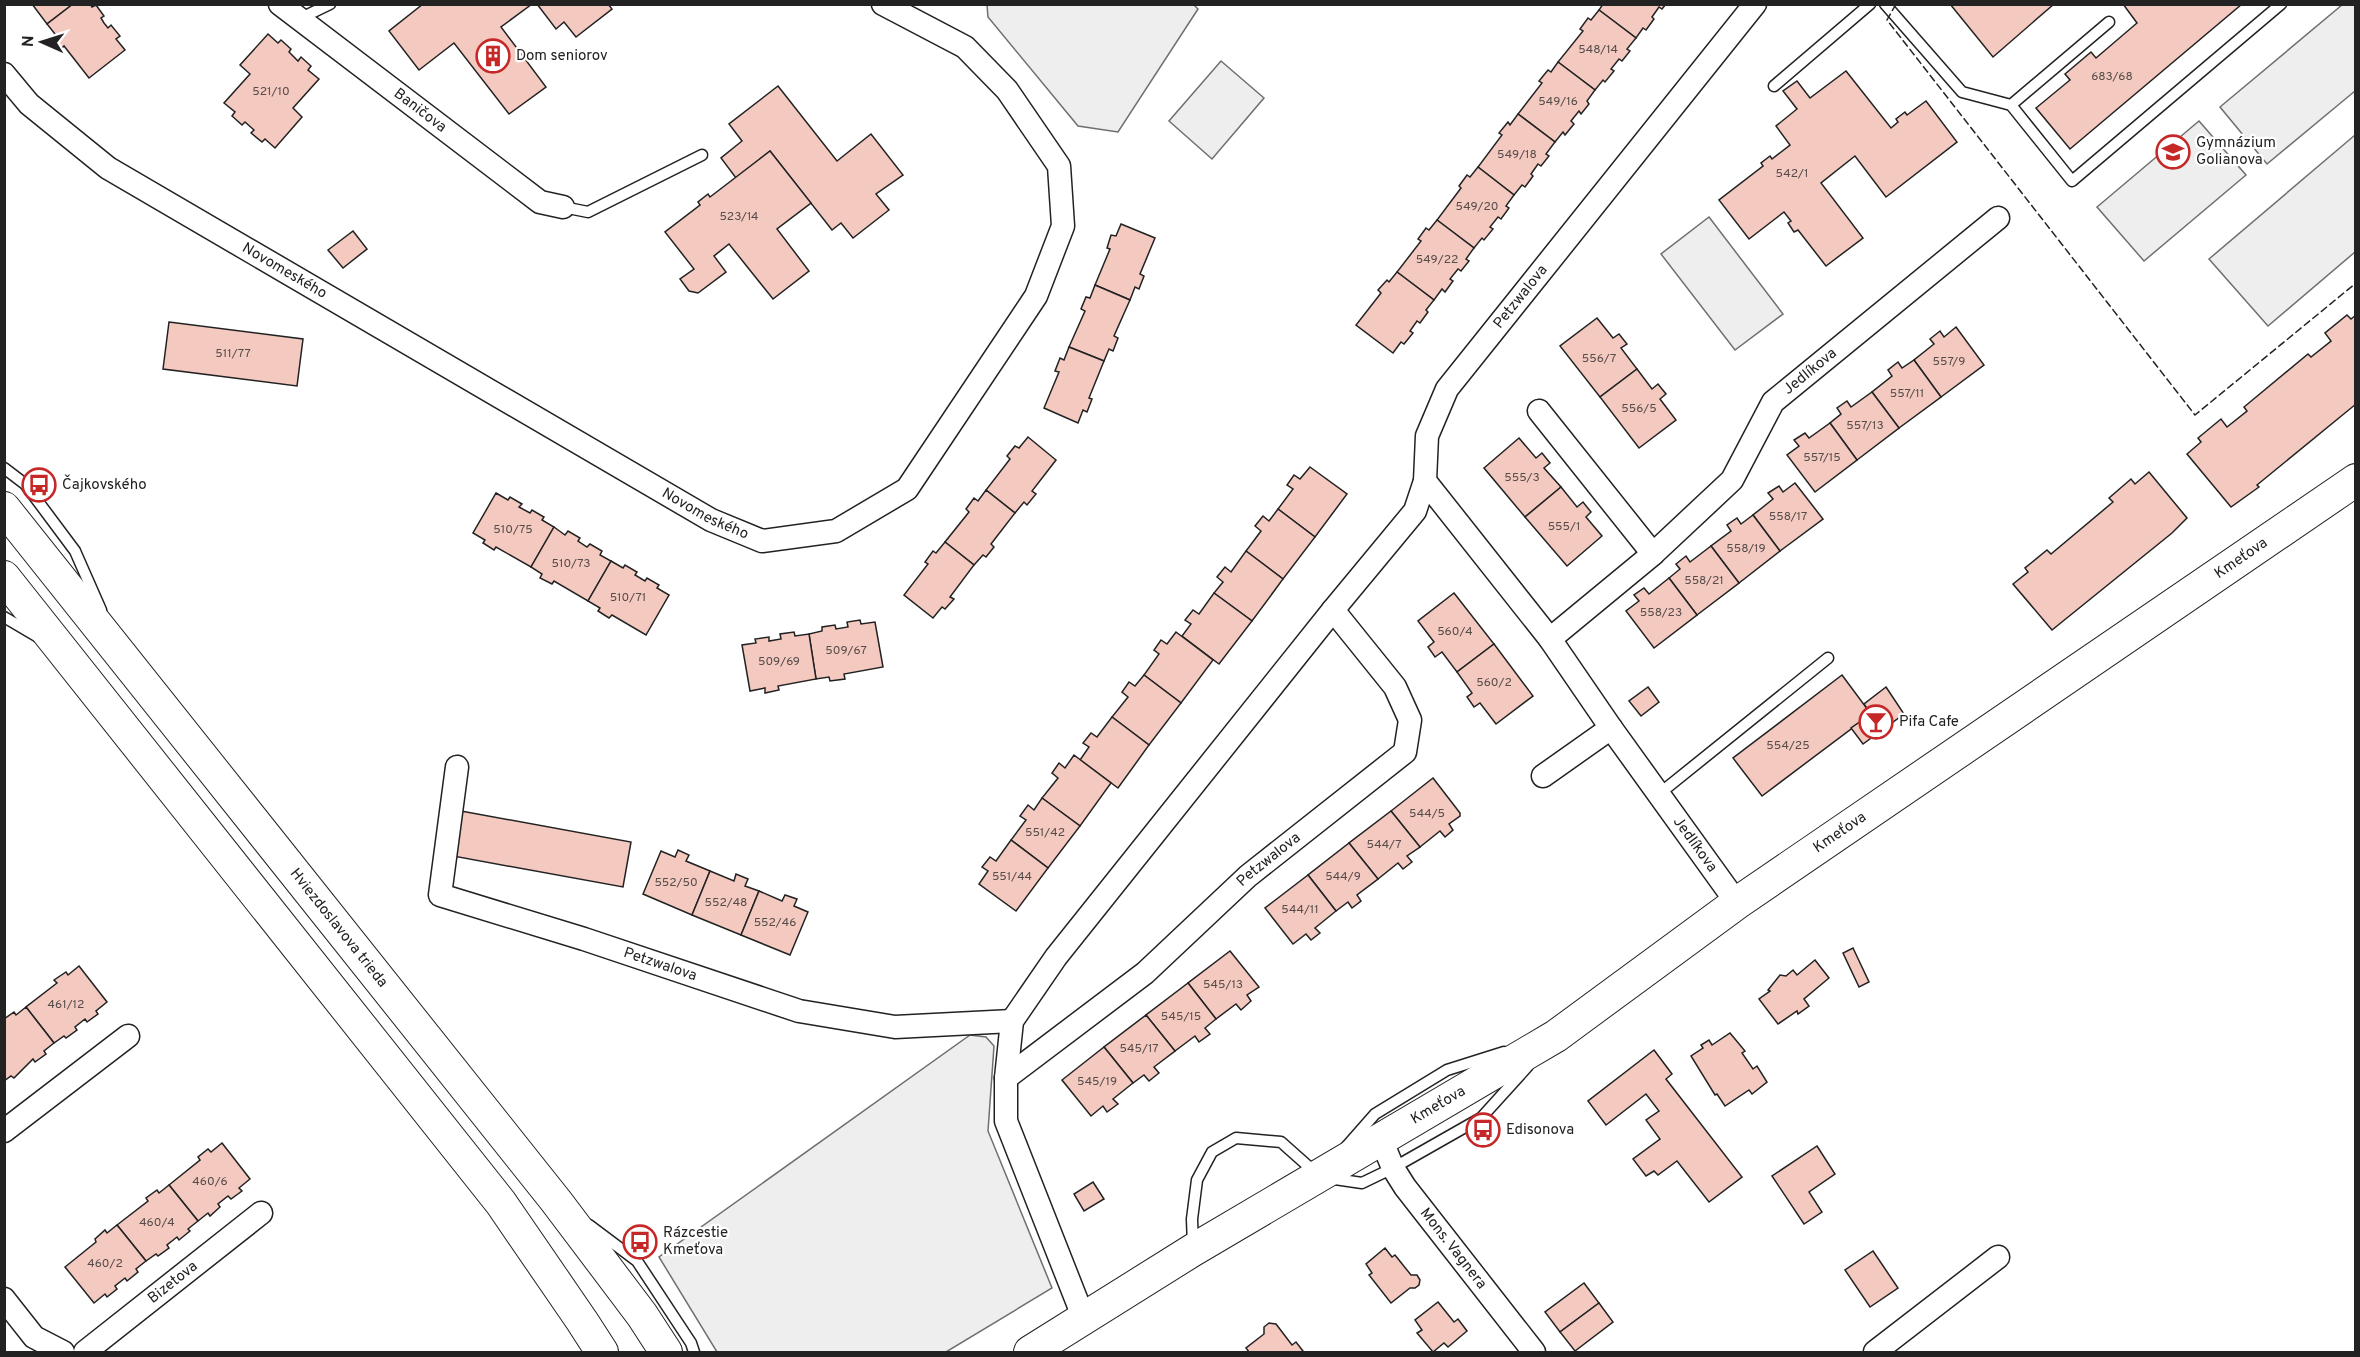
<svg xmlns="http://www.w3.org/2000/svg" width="2360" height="1357" font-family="Overpass,sans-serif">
<rect width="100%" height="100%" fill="#fff"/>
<!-- green -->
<g fill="#eee" stroke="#6f6f6f" stroke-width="1.5">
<path d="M1193 4 1198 9 1118 132 1078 126 988 17 987 5Z"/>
<path d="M2342 5H2355V91L2267 164 2220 107Z"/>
<path d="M1221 61 1264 98 1212 159 1169 121Z"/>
<path d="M2199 121 2246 175 2144 261 2097 207Z"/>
<path d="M2355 135V252L2268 326 2209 259Z"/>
<path d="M1709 217 1783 314 1735 350 1661 254Z"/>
<path d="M970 1035 986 1037 994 1046 988 1131 1052 1288 946 1352H717L659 1257Z"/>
</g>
<!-- building -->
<g fill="#f3c9c0" stroke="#222" stroke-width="1.5">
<path d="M32 4H73L47 24Z"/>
<path d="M73 4H90L92 7 96 5 104 16 101 18 104 23 108 28 111 25 120 36 116 39 125 50 89 78 64 46 61 49 52 37 55 34 47 24Z"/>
<path d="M423 4H532L501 27 546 87 509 114 454 43 419 70 389 31Z"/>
<path d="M537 4H608L612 9 576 37 564 22 556 29Z"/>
<path d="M1603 4H1666L1662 9 1659 7 1652 17 1654 19 1646 30 1643 28 1636 38 1599 10Z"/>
<path d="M1950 4H2054L1993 57Z"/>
<path d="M2123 4H2242L2070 149 2036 108 2070 80 2065 74 2091 52 2096 58 2137 23Z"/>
<path d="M1599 10 1636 38 1627 49 1630 51 1622 61 1619 59 1611 69 1614 71 1605 82 1603 80 1595 90 1558 62 1583 31 1580 29 1588 18 1591 20Z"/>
<path d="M268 34 278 43 281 40 291 49 289 52 298 61 301 57 311 66 308 70 319 79 293 108 302 117 275 148 265 139 262 142 251 133 254 130 245 122 242 125 232 116 235 112 224 103 250 74 240 65Z"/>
<path d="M1558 62 1595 90 1587 101 1589 104 1581 114 1579 111 1571 121 1574 124 1565 135 1563 132 1555 142 1518 114 1542 83 1539 81 1548 70 1551 72Z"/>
<path d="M1846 71 1891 128 1898 122 1896 119 1905 112 1907 115 1926 101 1957 142 1886 197 1855 156 1821 183 1863 238 1826 266 1798 230 1794 232 1788 223 1791 221 1784 212 1749 239 1719 200 1763 166 1761 163 1770 156 1772 159 1790 145 1776 126 1797 109 1783 91 1797 81 1810 98Z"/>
<path d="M778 86 837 161 871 134 903 175 876 194 889 210 853 238 841 223 832 230 770 151 736 178 721 158 742 141 729 124Z"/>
<path d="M1518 114 1555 142 1546 154 1549 156 1541 166 1538 164 1531 174 1533 176 1525 187 1522 185 1514 195 1478 167 1502 135 1499 133 1508 122 1510 125Z"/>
<path d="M770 151 811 203 777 229 809 271 773 299 729 244 714 256 726 272 698 293 689 291 680 279 694 269 665 232 700 205 698 202 708 194 710 197Z"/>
<path d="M1478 167 1514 195 1506 206 1509 208 1501 219 1498 217 1490 227 1493 229 1484 240 1482 238 1474 248 1437 220 1461 188 1459 186 1467 175 1470 177Z"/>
<path d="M1437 220 1474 248 1466 259 1469 261 1461 271 1458 269 1450 279 1453 281 1445 292 1442 289 1434 300 1397 272 1421 241 1418 239 1426 228 1429 230Z"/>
<path d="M1121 224 1155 238 1140 274 1144 276 1139 289 1135 287 1130 300 1095 285 1110 249 1107 248 1111 235 1116 236Z"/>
<path d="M353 231 367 249 343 268 328 250Z"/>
<path d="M1397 272 1434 300 1426 310 1428 312 1420 323 1417 321 1410 331 1413 333 1404 344 1401 342 1393 353 1356 325 1381 293 1378 290 1387 280 1389 282Z"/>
<path d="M1095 285 1130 300 1114 336 1118 338 1113 351 1109 349 1104 361 1069 347 1085 311 1081 309 1086 297 1090 298Z"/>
<path d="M2347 315 2351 319 2356 315V404L2257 485 2259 487 2231 507 2187 454 2201 442 2198 438 2221 419 2227 427 2247 411 2244 407 2308 354 2311 357 2331 341 2325 333Z"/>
<path d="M1597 318 1613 338 1619 334 1627 344 1621 348 1637 369 1600 397 1560 346Z"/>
<path d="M169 322 303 339 297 386 163 369Z"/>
<path d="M1956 327 1984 365 1941 397 1914 360 1934 344 1930 339 1940 331 1944 337Z"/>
<path d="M1069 347 1104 361 1089 398 1092 399 1087 412 1083 410 1078 423 1044 408 1059 372 1055 371 1060 358 1064 360Z"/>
<path d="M1914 360 1941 397 1899 428 1872 392 1892 376 1888 370 1898 362 1902 368Z"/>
<path d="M1637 369 1652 389 1658 384 1666 394 1660 399 1676 420 1639 448 1600 397Z"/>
<path d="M1872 392 1899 428 1857 460 1830 423 1841 414 1837 408 1847 401 1851 407Z"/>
<path d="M1830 423 1857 460 1815 492 1787 455 1799 446 1794 440 1805 433 1809 438Z"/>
<path d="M1028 437 1056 460 1032 491 1036 494 1027 505 1024 502 1015 513 986 490 1010 459 1007 456 1015 446 1019 448Z"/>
<path d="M1519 438 1536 458 1542 453 1550 463 1544 468 1561 487 1525 517 1484 468Z"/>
<path d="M1310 467 1347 494 1315 537 1278 509 1293 489 1287 485 1294 475 1300 479Z"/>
<path d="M2149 472 2187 518 2172 533 2052 630 2013 584 2028 572 2025 568 2047 550 2051 554 2113 502 2109 498 2131 479 2135 484Z"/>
<path d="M1795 483 1823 519 1780 551 1753 515 1773 499 1768 493 1779 486 1783 492Z"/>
<path d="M1561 487 1577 507 1583 502 1591 512 1586 517 1602 536 1567 566 1525 517Z"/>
<path d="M986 490 1015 513 991 544 994 547 986 557 983 555 974 565 945 542 969 512 966 509 974 498 978 501Z"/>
<path d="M496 493 508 500 510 497 522 504 519 507 530 513 532 510 544 517 542 520 554 527 531 567 496 547 494 550 483 543 485 540 473 533Z"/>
<path d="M1278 509 1315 537 1283 579 1246 551 1261 531 1255 526 1263 516 1269 521Z"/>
<path d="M1753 515 1780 551 1739 583 1711 546 1731 531 1727 525 1737 518 1741 524Z"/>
<path d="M554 527 565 535 568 531 580 538 578 541 587 547 590 544 602 551 600 555 611 561 588 601 554 581 552 584 540 578 542 574 531 567Z"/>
<path d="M945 542 974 565 950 597 954 599 945 609 942 607 933 618 904 595 928 564 925 562 933 551 936 553Z"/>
<path d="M1711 546 1739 583 1697 615 1669 578 1680 569 1676 564 1686 556 1690 562Z"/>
<path d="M1246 551 1283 579 1252 621 1214 593 1223 582 1217 577 1225 567 1231 572Z"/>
<path d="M611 561 623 568 625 565 637 572 635 575 645 581 647 578 659 585 657 588 669 595 646 635 612 615 609 618 598 611 600 608 588 601Z"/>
<path d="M1669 578 1697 615 1654 648 1626 611 1639 601 1634 595 1644 588 1649 594Z"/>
<path d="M1214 593 1252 621 1219 664 1182 636 1191 624 1185 620 1193 610 1199 614Z"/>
<path d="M1454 593 1494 644 1457 672 1442 652 1435 657 1428 647 1434 642 1418 621Z"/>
<path d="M860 620 861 624 875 622 883 667 844 674 845 679 830 681 829 677 816 679 809 634 822 631V627L835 625 836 629 848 627 847 622Z"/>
<path d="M794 632 795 636 809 634 816 679 778 686 779 690 765 693V688L750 691 742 645 756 643 755 639 769 637V641L781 639 780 634Z"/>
<path d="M1176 632 1213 660 1181 703 1144 675 1159 654 1154 650 1161 640 1167 644Z"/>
<path d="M1494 644 1533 696 1496 724 1480 703 1474 707 1467 697 1472 693 1457 672Z"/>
<path d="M1144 675 1181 703 1149 745 1112 717 1128 697 1122 692 1129 682 1135 686Z"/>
<path d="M1842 675 1871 714 1762 796 1733 758Z"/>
<path d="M1648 687 1659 702 1641 716 1629 701Z"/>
<path d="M1886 687 1904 714 1863 744 1851 728 1871 714 1864 704Z"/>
<path d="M1112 717 1149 745 1118 788 1080 760 1089 747 1083 743 1091 733 1097 737Z"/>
<path d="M1074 755 1111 783 1080 826 1042 798 1058 778 1052 773 1059 763 1065 768Z"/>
<path d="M1433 778 1460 813V816L1449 824 1453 830 1445 837 1440 831 1420 847 1391 811Z"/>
<path d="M1042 798 1080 826 1048 868 1011 840 1026 820 1020 816 1028 805 1034 810Z"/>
<path d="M461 811 631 842 623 887 453 856Z"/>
<path d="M1391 811 1420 847 1407 856 1412 862 1403 869 1398 863 1378 879 1349 843Z"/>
<path d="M1011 840 1048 868 1016 911 979 884 988 871 982 867 990 857 996 861Z"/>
<path d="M1349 843 1378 879 1357 895 1361 901 1352 908 1348 902 1336 911 1308 875Z"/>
<path d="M678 850 689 855 686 861 710 871 692 915 643 894 661 851 675 857Z"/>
<path d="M710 871 734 881 736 874 748 879 745 886 759 891 741 935 692 915Z"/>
<path d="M1308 875 1336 911 1315 928 1320 933 1311 940 1306 934 1293 944 1265 908Z"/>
<path d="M759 891 782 901 785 895 797 899 794 906 808 912 790 955 741 935Z"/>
<path d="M1853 948 1869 982 1859 987 1843 953Z"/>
<path d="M1230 951 1259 987 1247 995 1251 1001 1241 1010 1236 1004 1216 1019 1188 983Z"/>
<path d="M1815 960 1829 978 1804 999 1809 1006 1798 1014 1797 1011 1778 1024 1759 999 1770 991 1768 990 1780 975 1786 976 1793 970 1797 975Z"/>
<path d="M79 966 107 1002 96 1011 98 1014 87 1022 85 1019 75 1027 77 1030 66 1038 64 1036 54 1043 26 1007 57 983 54 980 66 972 68 975Z"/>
<path d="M1188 983 1216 1019 1205 1028 1210 1034 1199 1042 1195 1036 1175 1051 1146 1015Z"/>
<path d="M26 1007 54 1043 44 1051 46 1054 35 1062 33 1059 14 1078 11 1076 4 1081V1019L14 1012 16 1015Z"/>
<path d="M1146 1015 1175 1051 1154 1067 1159 1073 1149 1081 1144 1075 1133 1083 1104 1047Z"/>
<path d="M1730 1033 1745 1051 1742 1053 1753 1069 1757 1066 1767 1082 1752 1094 1749 1090 1725 1106 1717 1094 1715 1095 1691 1056 1703 1048 1701 1045 1709 1040 1712 1045Z"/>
<path d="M1104 1047 1133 1083 1113 1099 1118 1104 1107 1112 1103 1106 1091 1116 1062 1080Z"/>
<path d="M1654 1050 1672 1074 1666 1079 1742 1177 1709 1202 1677 1161 1658 1175 1654 1171 1646 1176 1633 1159 1660 1139 1646 1120 1659 1111 1646 1094 1606 1125 1588 1101Z"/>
<path d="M222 1143 250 1179 239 1188 242 1191 231 1199 228 1196 218 1204 220 1207 210 1216 208 1213 198 1221 169 1185 200 1160 198 1157 208 1149 211 1152Z"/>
<path d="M1817 1146 1835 1174 1809 1192 1822 1212 1804 1224 1772 1176Z"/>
<path d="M1093 1182 1104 1199 1084 1211 1074 1194Z"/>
<path d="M169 1185 198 1221 188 1229 190 1231 179 1240 177 1237 167 1245 169 1248 158 1256 156 1254 146 1261 117 1225 148 1201 146 1198 157 1190 159 1193Z"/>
<path d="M117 1225 146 1261 136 1269 138 1272 127 1281 125 1278 115 1286 117 1289 107 1297 105 1294 94 1303 65 1267 96 1242 95 1239 105 1230 107 1233Z"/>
<path d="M1385 1248 1392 1257 1395 1255 1411 1275H1417L1420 1280 1419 1285 1415 1288H1410L1391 1303 1369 1275 1372 1273 1366 1264Z"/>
<path d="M1873 1251 1898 1288 1870 1307 1845 1270Z"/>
<path d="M1584 1283 1599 1303 1560 1332 1545 1312Z"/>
<path d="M1438 1302 1454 1322 1458 1319 1467 1331 1448 1347 1444 1343 1433 1352 1417 1333 1422 1330 1415 1320Z"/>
<path d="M1599 1303 1613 1322 1575 1351 1560 1332Z"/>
<path d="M1269 1323 1276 1324 1292 1345 1296 1342 1303 1351 1301 1352H1249L1246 1348 1264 1334V1327Z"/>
</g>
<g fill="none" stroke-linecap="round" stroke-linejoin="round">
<defs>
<g id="lane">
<path d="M1885 4 1962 92 2011 105 2109 22"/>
<path d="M299 19 330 4"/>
<path d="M1774 86 1870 4"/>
<path d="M2011 105 2072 181 2281 4"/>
<path d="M563 207 588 212 702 155"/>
<path d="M4 468 25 484 75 551 101 610"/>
<path d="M4 617 38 637"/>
<path d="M1659 794 1828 658"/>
<path d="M1346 1147 1375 1114 1447 1070 1504 1052"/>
<path d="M1328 1178 1362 1183 1393 1168 1481 1118 1528 1066"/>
<path d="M589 1225 637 1261 691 1343 694 1352"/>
<path d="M1193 1246 1192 1219 1197 1180 1212 1152 1236 1138 1281 1142 1317 1174"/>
</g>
<g id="street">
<path id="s1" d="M280 4 540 202 563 207"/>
<path id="s2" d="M4 74 29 104 108 168 711 520 762 541 836 531 907 489 1036 296 1063 226 1059 166 1007 90 965 47 883 4"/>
<path d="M1539 411 1653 554"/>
<path id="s3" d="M1425 481 1550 639 1611 728 1737 903"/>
<path id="s4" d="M1550 639 1653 554 1732 480 1773 402 1998 218"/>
<path id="s5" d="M457 767 440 895 584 939 799 1011 895 1027 1012 1021"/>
<path d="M1543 776 1611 728"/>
<path id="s6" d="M1006 1078 1145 973 1248 876 1405 752 1410 720 1395 687 1333 610"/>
<path d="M4 1131 128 1036"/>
<path id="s7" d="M1381 1139 1393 1168 1405 1187 1534 1352"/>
<path d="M4 1299 34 1337 63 1352"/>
<path id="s8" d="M1084 1319 1006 1121V1078L1012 1021 1056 957 1333 610 1415 511 1425 481 1427 436 1447 389 1755 4"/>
<path id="s9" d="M85 1352 261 1213"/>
<path d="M1875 1352 1998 1257"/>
</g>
<g id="secondary">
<path id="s10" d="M4 508 556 1201 642 1315 666 1352"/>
<path d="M4 577 501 1203 582 1321 602 1352"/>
<path id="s11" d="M1030 1352 1193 1250 1556 1036 1737 903 2356 480"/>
</g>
</defs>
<!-- lane casing -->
<use href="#lane" stroke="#222" stroke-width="13"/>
<!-- street casing -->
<use href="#street" stroke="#222" stroke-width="25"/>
<!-- secondary casing -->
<use href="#secondary" stroke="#222" stroke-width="34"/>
<!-- lane -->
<use href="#lane" stroke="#fff" stroke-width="10"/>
<!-- street -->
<use href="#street" stroke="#fff" stroke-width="22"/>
<!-- secondary -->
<use href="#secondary" stroke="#fff" stroke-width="32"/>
<!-- fence -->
<path stroke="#222" stroke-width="1.5" stroke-dasharray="8 3" stroke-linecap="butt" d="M1896 4 1887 20 2195 415 2356 283"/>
</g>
<!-- icons -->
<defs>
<symbol id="building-ring" viewBox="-11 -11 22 22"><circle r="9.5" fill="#fff" stroke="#c62828" stroke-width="1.5"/><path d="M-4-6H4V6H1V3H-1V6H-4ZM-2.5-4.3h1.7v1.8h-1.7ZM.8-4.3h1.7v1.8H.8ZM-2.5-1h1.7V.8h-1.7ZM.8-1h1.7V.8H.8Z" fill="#c62828"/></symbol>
<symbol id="university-ring" viewBox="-11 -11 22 22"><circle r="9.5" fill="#fff" stroke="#c62828" stroke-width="1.5"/><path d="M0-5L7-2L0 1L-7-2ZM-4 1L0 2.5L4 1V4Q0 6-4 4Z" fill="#c62828"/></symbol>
<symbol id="bus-ring" viewBox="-11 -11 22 22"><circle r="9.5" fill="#fff" stroke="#c62828" stroke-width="1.5"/><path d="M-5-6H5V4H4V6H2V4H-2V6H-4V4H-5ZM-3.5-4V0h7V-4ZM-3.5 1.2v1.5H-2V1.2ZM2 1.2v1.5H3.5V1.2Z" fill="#c62828"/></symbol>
<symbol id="bar-ring" viewBox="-11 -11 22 22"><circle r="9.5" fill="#fff" stroke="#c62828" stroke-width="1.5"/><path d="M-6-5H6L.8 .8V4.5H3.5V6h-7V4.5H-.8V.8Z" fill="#c62828"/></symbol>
</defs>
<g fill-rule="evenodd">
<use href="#building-ring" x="474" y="37" width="38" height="38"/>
<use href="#university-ring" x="2154" y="133" width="38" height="38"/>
<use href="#bus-ring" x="20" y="466" width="38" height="38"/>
<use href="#bar-ring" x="1857" y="703" width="38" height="38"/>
<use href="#bus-ring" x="1464" y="1111" width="38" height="38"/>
<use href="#bus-ring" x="621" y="1223" width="38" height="38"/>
</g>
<g text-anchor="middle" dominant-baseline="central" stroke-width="4.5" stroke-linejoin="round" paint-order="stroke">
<!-- number labels -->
<g font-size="12" fill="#564c4a">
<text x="1598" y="50">548/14</text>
<text x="2112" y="77">683/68</text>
<text x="271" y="92">521/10</text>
<text x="1558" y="102">549/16</text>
<text x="1517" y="155">549/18</text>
<text x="1792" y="174">542/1</text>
<text x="1477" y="207">549/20</text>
<text x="739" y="217">523/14</text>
<text x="1437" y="260">549/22</text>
<text x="233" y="354">511/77</text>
<text x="1599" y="359">556/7</text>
<text x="1949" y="362">557/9</text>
<text x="1907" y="394">557/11</text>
<text x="1639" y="409">556/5</text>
<text x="1865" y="426">557/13</text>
<text x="1822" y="458">557/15</text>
<text x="1522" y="478">555/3</text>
<text x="1788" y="517">558/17</text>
<text x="1564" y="527">555/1</text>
<text x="513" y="530">510/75</text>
<text x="1746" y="549">558/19</text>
<text x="571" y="564">510/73</text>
<text x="1704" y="581">558/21</text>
<text x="628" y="598">510/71</text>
<text x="1661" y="613">558/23</text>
<text x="1455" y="632">560/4</text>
<text x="846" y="651">509/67</text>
<text x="779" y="662">509/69</text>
<text x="1494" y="683">560/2</text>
<text x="1788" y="746">554/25</text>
<text x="1427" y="814">544/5</text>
<text x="1045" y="833">551/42</text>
<text x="1384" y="845">544/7</text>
<text x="1012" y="877">551/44</text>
<text x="1343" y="877">544/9</text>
<text x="676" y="883">552/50</text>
<text x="726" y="903">552/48</text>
<text x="1300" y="910">544/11</text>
<text x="775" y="923">552/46</text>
<text x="1223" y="985">545/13</text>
<text x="66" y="1005">461/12</text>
<text x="1181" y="1017">545/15</text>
<text x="1139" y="1049">545/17</text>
<text x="1097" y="1082">545/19</text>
<text x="210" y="1182">460/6</text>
<text x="157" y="1223">460/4</text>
<text x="105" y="1264">460/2</text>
</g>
<!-- poi labels -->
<g font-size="15" fill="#222" stroke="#fff" text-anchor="start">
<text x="516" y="56">Dom seniorov</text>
<text x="2196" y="143">Gymnázium<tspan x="2196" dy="17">Golianova</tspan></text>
<text x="62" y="485">Čajkovského</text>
<text x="1899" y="722">Pifa Cafe</text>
<text x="1506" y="1130">Edisonova</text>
<text x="663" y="1233">Rázcestie<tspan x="663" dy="17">Kmeťova</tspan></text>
</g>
<!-- street labels -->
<g font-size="15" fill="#222" stroke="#fff">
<text stroke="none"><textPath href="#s1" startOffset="176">Baničova</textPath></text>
<text stroke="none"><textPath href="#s2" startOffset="345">Novomeského</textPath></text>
<text stroke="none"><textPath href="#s8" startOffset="1209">Petzwalova</textPath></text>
<text stroke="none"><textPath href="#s4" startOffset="378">Jedlíkova</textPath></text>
<text stroke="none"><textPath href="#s2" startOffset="831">Novomeského</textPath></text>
<text stroke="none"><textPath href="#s11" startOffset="1449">Kmeťova</textPath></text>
<text stroke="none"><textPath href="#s11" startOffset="963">Kmeťova</textPath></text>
<text stroke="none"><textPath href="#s3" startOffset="453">Jedlíkova</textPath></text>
<text stroke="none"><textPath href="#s6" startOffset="342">Petzwalova</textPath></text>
<text stroke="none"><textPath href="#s10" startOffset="537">Hviezdoslavova trieda</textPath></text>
<text stroke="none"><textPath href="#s5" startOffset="360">Petzwalova</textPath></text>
<text stroke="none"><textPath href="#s11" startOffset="477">Kmeťova</textPath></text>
<text stroke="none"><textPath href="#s7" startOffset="132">Mons. Vagnera</textPath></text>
<text stroke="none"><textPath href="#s9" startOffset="112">Bizetova</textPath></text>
</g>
</g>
<!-- border -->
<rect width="2360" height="1357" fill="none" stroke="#222222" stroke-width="12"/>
<!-- north arrow -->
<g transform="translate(42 42) rotate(273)" stroke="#ffffff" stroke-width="4.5" paint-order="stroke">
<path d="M0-4.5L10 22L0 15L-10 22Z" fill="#222222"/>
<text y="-9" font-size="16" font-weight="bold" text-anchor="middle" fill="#222222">N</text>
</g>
</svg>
